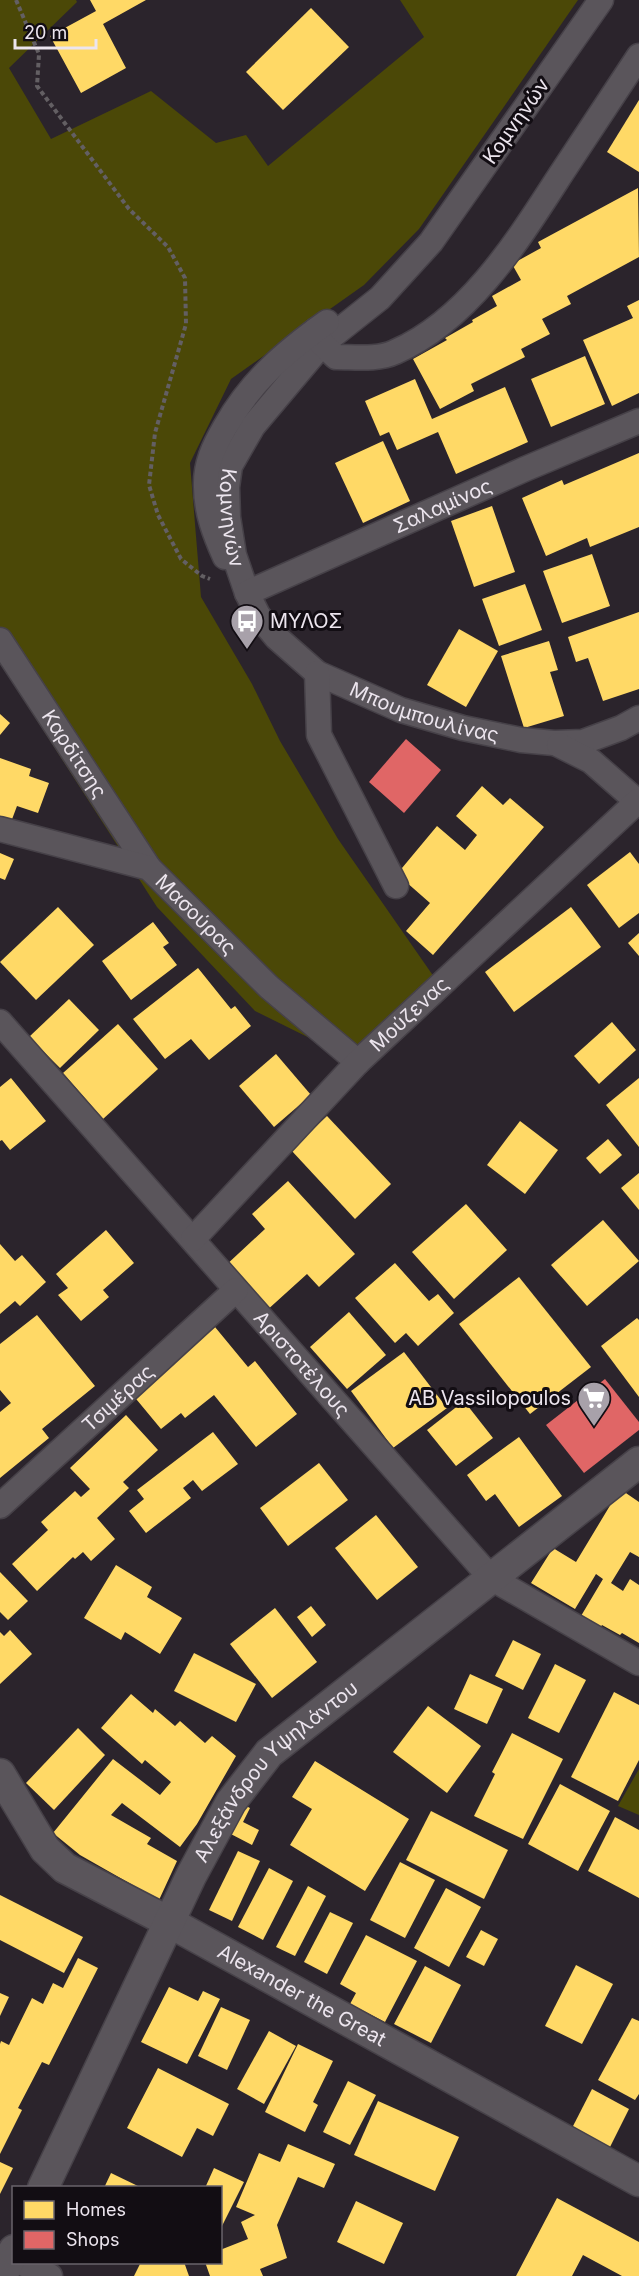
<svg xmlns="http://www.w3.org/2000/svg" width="639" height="2276" font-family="Inter,sans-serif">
<rect width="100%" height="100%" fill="#2b242c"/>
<!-- green -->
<g fill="#4b4807">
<path d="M0 0H76L77 2 9 68 51 139 151 91 216 143 246 135 268 166 424 37 400 0H578L419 229 364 285 231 379 190 463 201 597 252 684 280 741 338 839 441 987 358 1062 255 1011 157 907 0 663Z"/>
<path d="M639 1769V1815L618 1806Z"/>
</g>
<!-- homes -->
<g fill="#ffd966">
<path d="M90 0H146L103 24 126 68 81 93 50 36 96 11Z"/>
<path d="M311 8 349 47 283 110 246 72Z"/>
<path d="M639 100V172L607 152Z"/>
<path d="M638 188 639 257 567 296 571 304 542 319 550 334 521 349 525 357 471 384 474 391 440 409 413 359 447 340 445 338 473 322 472 320 497 306 492 296 521 280 512 264 541 248 538 242Z"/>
<path d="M639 300V393L612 406 583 340 633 318 627 306Z"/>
<path d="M585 356 605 404 551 427 531 379Z"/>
<path d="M415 379 432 419 505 387 528 442 456 474 438 432 397 450 389 432 380 436 365 401Z"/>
<path d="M383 441 410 501 363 523 335 463Z"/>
<path d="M639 453V527L590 547 587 538 546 556 522 498 562 480 564 485Z"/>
<path d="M492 506 515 572 474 587 451 521Z"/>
<path d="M592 554 610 606 562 623 543 571Z"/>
<path d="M525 584 542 630 499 646 482 599Z"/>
<path d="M639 612V689L603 701 588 658 576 662 568 637Z"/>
<path d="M459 629 498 651 466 707 427 685Z"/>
<path d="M549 641 558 670 550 672 564 716 524 728 501 656Z"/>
<path d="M0 714 10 723 0 735Z"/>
<path d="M0 758 31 769 29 776 49 783 38 813 17 806 11 822 0 817Z"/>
<path d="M482 786 503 805 510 798 544 827 433 955 406 931 430 903 397 874 437 826 465 850 477 835 456 816Z"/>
<path d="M630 852 639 864V913L619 928 587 885Z"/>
<path d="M0 853 14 859 5 880 0 878Z"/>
<path d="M58 907 94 945 36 1000 0 962Z"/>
<path d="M571 907 601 947 514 1012 485 972Z"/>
<path d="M153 922 169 943 163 947 177 965 131 1000 102 961Z"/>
<path d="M639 933V956L628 943Z"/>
<path d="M198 968 231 1009 235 1006 251 1026 209 1060 191 1039 165 1059 133 1019Z"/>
<path d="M69 999 99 1030 60 1068 29 1037Z"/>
<path d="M612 1022 636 1050 599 1084 574 1056Z"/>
<path d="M118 1024 158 1069 103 1119 63 1073Z"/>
<path d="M276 1054 311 1095 274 1127 239 1086Z"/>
<path d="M11 1078 46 1121 10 1150 2 1140 0 1141V1087Z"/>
<path d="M639 1078V1147L606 1105Z"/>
<path d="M327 1116 391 1184 355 1219 291 1150Z"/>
<path d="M520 1121 558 1150 525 1194 487 1165Z"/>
<path d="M608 1139 622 1155 600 1174 586 1158Z"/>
<path d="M639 1173V1210L621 1188Z"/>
<path d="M288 1181 355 1254 319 1287 307 1274 265 1312 224 1267 265 1229 252 1214Z"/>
<path d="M466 1204 507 1250 454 1299 412 1252Z"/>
<path d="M603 1220 639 1261 587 1306 551 1265Z"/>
<path d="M106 1230 134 1263 103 1290 109 1297 81 1321 58 1295 68 1288 56 1274Z"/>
<path d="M0 1244 15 1261 22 1255 46 1282 20 1306 15 1301 0 1314Z"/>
<path d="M395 1263 429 1301 438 1294 454 1313 418 1346 406 1333 395 1343 355 1298Z"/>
<path d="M519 1277 591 1367 530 1414 459 1324Z"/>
<path d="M349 1312 386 1355 347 1389 310 1347Z"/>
<path d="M37 1315 95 1386 42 1429 49 1438 0 1478V1412L11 1403 0 1390V1344Z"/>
<path d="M637 1318 639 1320V1397L601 1346Z"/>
<path d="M215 1327 248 1367 255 1361 297 1414 256 1447 214 1395 185 1418 181 1413 161 1429 132 1394Z"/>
<path d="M404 1352 447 1408 393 1448 351 1391Z"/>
<path d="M464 1401 493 1438 456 1466 427 1430Z"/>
<path d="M126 1415 158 1450 123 1482 129 1488 97 1518 115 1539 91 1561 83 1552 75 1559 73 1557 37 1591 12 1564 48 1530 41 1522 75 1491 81 1497 90 1489 70 1468Z"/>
<path d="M213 1432 238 1464 202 1491 193 1480 183 1488 191 1498 146 1533 129 1511 144 1499 137 1490Z"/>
<path d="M519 1437 562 1496 519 1527 495 1494 486 1501 467 1475Z"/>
<path d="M319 1463 348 1500 288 1546 260 1508Z"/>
<path d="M620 1489 639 1502V1557L630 1552 611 1583 623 1591 630 1579 639 1585V1643L622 1633 620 1635 602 1625 600 1628 581 1616 603 1579 596 1574 575 1609 531 1583 553 1548 576 1562Z"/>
<path d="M376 1515 418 1567 377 1600 335 1548Z"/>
<path d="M116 1565 152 1587 147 1597 182 1618 160 1654 125 1632 121 1640 84 1618Z"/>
<path d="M0 1572 28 1601 8 1620 0 1612Z"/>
<path d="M311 1606 326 1625 312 1637 297 1617Z"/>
<path d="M275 1608 317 1662 272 1698 230 1644Z"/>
<path d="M10 1630 32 1654 0 1684V1632L4 1636Z"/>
<path d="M513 1640 541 1654 523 1690 495 1676Z"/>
<path d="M194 1653 256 1684 236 1722 174 1691Z"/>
<path d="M555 1664 586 1680 559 1733 528 1718Z"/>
<path d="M470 1674 503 1689 487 1724 454 1709Z"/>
<path d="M614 1692 639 1705V1760L618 1801 571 1777Z"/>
<path d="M131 1694 153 1713 155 1709 175 1726 180 1721 205 1743 212 1736 236 1756 197 1824 180 1847 122 1803 111 1815 151 1838 147 1844 177 1861 159 1900 80 1855 53 1833 113 1759 160 1795 171 1782 145 1760 142 1764 101 1728Z"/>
<path d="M428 1706 481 1746 447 1793 393 1752Z"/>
<path d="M78 1728 105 1755 54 1810 26 1783Z"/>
<path d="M512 1733 563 1759 523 1839 474 1816 495 1774 492 1772Z"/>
<path d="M315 1761 409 1819 365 1891 290 1845 312 1809 292 1797Z"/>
<path d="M560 1784 610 1811 578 1871 528 1844Z"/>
<path d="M240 1803 250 1808 243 1822 259 1830 252 1845 225 1831Z"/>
<path d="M431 1811 508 1850 484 1899 406 1860Z"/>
<path d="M615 1817 639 1830V1898L588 1871Z"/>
<path d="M238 1851 260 1861 232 1921 209 1910Z"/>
<path d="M400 1862 435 1880 405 1938 370 1920Z"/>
<path d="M269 1868 293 1881 263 1940 238 1927Z"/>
<path d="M308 1886 326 1896 295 1956 276 1947Z"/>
<path d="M446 1888 481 1907 449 1967 414 1948Z"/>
<path d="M0 1895 83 1937 64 1973 0 1940Z"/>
<path d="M330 1912 353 1923 327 1974 304 1962Z"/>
<path d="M481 1930 498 1939 484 1966 466 1957Z"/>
<path d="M366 1935 417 1961 385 2022 350 2004 356 1993 340 1984Z"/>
<path d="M78 1958 98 1968 49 2065 42 2062 18 2108 22 2110 0 2154V2044L1 2041 9 2045 32 1998 43 2004 53 1983 63 1988Z"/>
<path d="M576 1965 613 1984 582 2044 545 2026Z"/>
<path d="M425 1966 461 1985 431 2043 394 2024Z"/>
<path d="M169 1987 198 2001 203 1991 220 1999 187 2064 141 2042Z"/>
<path d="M0 1993 9 1997 0 2016Z"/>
<path d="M221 2007 250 2020 227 2070 198 2056Z"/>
<path d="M632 2018 639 2021V2094L635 2100 598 2080Z"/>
<path d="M269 2031 296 2046 264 2104 237 2089Z"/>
<path d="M298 2044 333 2061 313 2102 318 2105 305 2132 265 2112Z"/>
<path d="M158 2068 229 2104 213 2136 197 2128 182 2157 127 2128Z"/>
<path d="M348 2081 376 2095 350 2145 323 2132Z"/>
<path d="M592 2089 629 2109 609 2149 571 2130Z"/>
<path d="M378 2101 459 2137 435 2191 354 2155Z"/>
<path d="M288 2144 335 2164 324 2188 298 2177 277 2225 287 2258 260 2269 263 2276H210L205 2262H220V2250L248 2239 241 2222 255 2215 236 2207 259 2153 280 2162Z"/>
<path d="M0 2162 13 2168 0 2194Z"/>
<path d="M214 2168 244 2182 220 2230V2188H205Z"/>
<path d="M111 2173 142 2188H104Z"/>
<path d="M557 2198 639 2242V2276H622L583 2255 572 2276H516Z"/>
<path d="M356 2201 403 2223 384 2264 337 2242Z"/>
<path d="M141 2262H184L189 2276H134Z"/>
</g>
<!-- shops -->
<g fill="#e06666">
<path d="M406 739 441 770 404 813 369 782Z"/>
<path d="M605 1379 639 1422V1430L584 1473 546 1425Z"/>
</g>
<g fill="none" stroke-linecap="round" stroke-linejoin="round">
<defs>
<g id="minor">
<path id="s1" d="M601 0 431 242 380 298 322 344 253 426 230 466 227 487 228 517 234 555 247 593 258 615 276 637 317 673 401 710 463 728 521 740 554 743 583 742 621 728 639 718"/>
<path d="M316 330 322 344 336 357C355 357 378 360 395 352 469 320 519 239 561 174 587 135 613 96 639 56"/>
<path d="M225 557C215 535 206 512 206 487 205 464 214 446 225 427 251 381 285 352 327 322"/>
<path id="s2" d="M247 593 525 469 639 421"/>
<path id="s3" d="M0 640 149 868"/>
<path d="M317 673 319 735 396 886"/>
<path d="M559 745 591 761 639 803"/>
<path id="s4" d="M0 829 149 868 269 987 358 1062"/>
<path id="s5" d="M0 1022 491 1578 639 1663"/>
<path id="s6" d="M193 1239 358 1062 638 801"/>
<path id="s7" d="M0 1506 236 1290"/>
<path d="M20 2262 50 2276"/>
</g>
<g id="tertiary">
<path id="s8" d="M0 1774 45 1849 65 1868 169 1922 639 2181"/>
<path id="s9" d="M43 2188 191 1876 231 1802 269 1753 639 1462"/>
<path d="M2 2276 14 2250"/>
</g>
</defs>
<!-- minor casing -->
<use href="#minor" stroke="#464148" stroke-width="27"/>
<!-- tertiary casing -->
<use href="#tertiary" stroke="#464148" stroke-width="33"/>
<!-- path -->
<path stroke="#635f63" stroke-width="4" stroke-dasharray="4.5 3" stroke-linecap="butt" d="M16 0 39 54 37 86 129 209 168 247 185 278 186 324 155 433 149 485 158 515 181 559 202 576 210 579"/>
<!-- minor -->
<use href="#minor" stroke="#5a555b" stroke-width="24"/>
<!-- tertiary -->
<use href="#tertiary" stroke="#5a555b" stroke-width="30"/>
</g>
<!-- icons -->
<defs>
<symbol id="bus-pin" viewBox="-11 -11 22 30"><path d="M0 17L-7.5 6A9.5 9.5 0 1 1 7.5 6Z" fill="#a8a1aa" stroke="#120d13"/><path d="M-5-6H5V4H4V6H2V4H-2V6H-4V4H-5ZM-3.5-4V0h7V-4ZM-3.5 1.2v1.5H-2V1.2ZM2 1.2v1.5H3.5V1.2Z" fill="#fff"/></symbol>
<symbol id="supermarket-pin" viewBox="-11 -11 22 30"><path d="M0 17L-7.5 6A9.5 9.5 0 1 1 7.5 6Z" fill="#a8a1aa" stroke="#120d13"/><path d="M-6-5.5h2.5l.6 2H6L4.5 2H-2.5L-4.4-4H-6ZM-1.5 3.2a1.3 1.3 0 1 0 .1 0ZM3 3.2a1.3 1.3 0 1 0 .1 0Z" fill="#fff"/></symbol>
</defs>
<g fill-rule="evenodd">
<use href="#bus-pin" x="228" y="602" width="38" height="52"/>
<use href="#supermarket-pin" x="575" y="1379" width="38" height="52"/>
</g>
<g text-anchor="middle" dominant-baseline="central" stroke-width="6" stroke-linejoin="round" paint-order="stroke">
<!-- street labels -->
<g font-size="20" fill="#ece5ee" stroke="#120d13">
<text transform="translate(516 121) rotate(-55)">Κομνηνών</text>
<text stroke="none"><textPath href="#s2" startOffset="214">Σαλαμίνος</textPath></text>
<text stroke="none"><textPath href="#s1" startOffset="651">Κομνηνών</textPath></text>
<text stroke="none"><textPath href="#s1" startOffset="951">Μπουμπουλίνας</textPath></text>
<text stroke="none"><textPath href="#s3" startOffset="136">Καρδίτσης</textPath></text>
<text stroke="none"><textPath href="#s4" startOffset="220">Μασούρας</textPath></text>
<text stroke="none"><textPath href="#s6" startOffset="312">Μούζενας</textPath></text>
<text stroke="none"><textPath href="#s5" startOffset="456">Αριστοτέλους</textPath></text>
<text stroke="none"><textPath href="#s7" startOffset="160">Τσιμέρας</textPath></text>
<text stroke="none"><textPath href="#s9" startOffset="482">Αλεξάνδρου Υψηλάντου</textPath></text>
<text stroke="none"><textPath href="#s8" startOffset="384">Alexander the Great</textPath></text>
</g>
<!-- poi labels -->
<g font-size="20" fill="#ece5ee" stroke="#120d13" text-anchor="start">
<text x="270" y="621">ΜΥΛΟΣ</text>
<text x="571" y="1398" text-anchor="end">AB Vassilopoulos</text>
</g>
</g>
<!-- legend -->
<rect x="12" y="2186" width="210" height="78" fill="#120d13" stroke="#69636b" stroke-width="1.5"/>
<rect x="24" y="2201" width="30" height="18" fill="#ffd966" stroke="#69636b" stroke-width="1.5"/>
<text x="66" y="2216" font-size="18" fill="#ece5ee">Homes</text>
<rect x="24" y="2231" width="30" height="18" fill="#e06666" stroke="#69636b" stroke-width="1.5"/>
<text x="66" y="2246" font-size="18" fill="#ece5ee">Shops</text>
<!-- scale -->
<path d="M15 39v9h81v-9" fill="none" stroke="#ece5ee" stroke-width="3"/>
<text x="24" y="39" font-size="18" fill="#ece5ee" stroke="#120d13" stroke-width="4.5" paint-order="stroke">20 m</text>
</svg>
